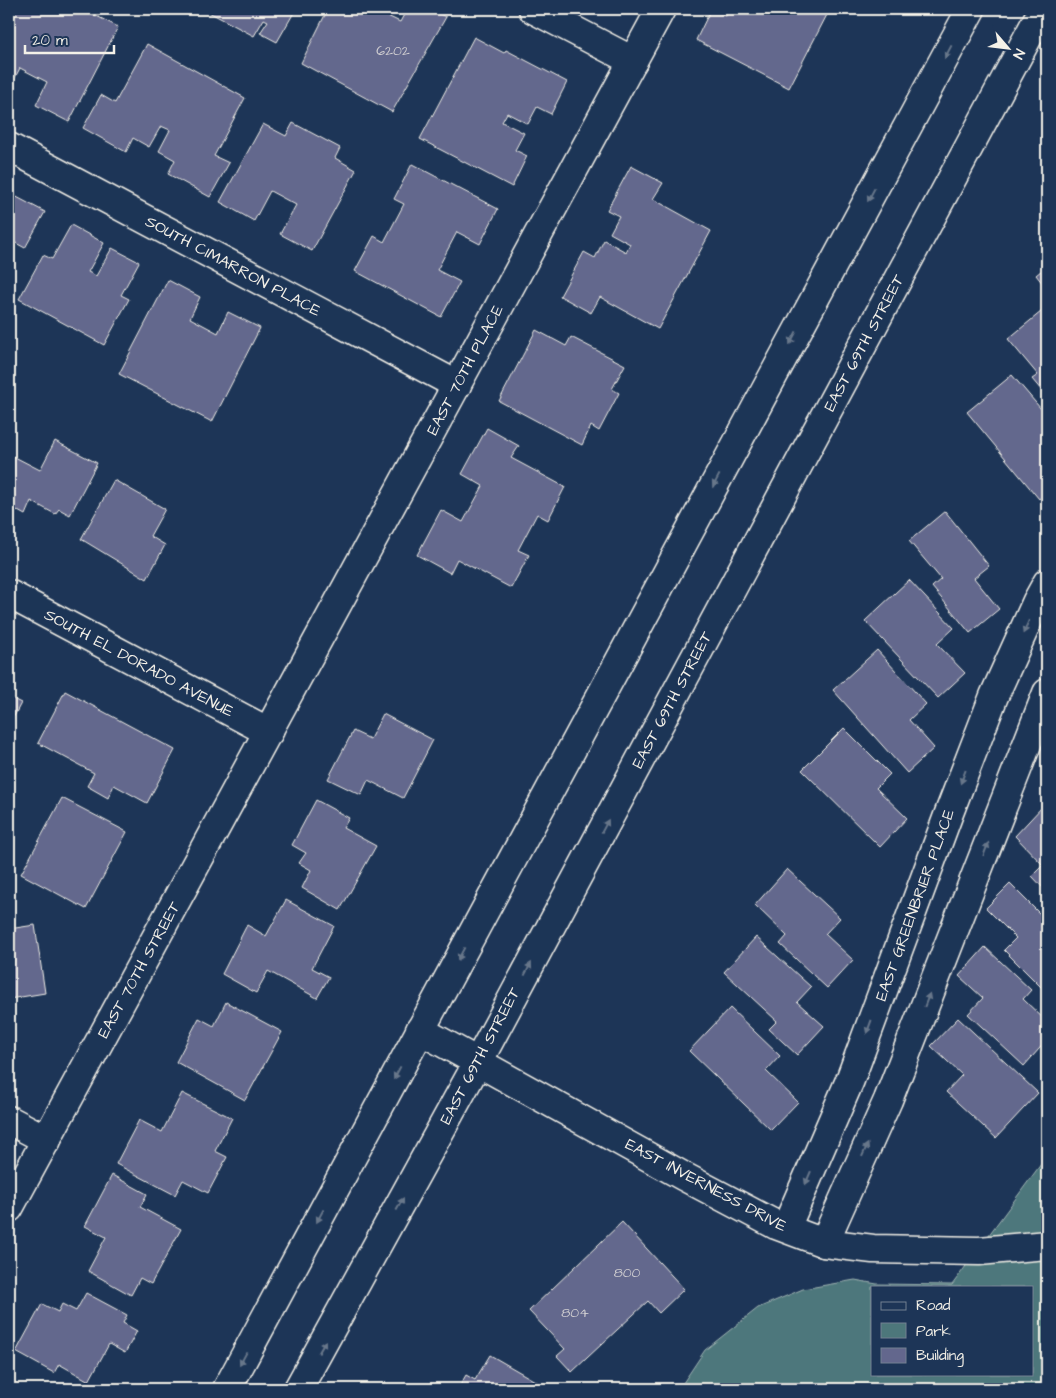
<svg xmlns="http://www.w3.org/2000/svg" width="1056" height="1398" font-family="'Architects Daughter',sans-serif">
<rect width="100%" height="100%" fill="#1d3557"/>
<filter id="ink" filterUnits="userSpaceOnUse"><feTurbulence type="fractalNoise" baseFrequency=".02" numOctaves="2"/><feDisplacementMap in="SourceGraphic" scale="10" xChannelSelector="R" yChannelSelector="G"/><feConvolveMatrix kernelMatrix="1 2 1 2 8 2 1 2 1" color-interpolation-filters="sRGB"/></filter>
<g filter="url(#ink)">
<!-- green -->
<path fill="#4d777b" stroke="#a0b4b2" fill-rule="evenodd" d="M1047 1156V1389H679L705 1350 758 1308 803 1289 855 1280 877 1284 952 1285ZM872 1287H1032V1374H872Z"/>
<!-- building -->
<g fill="#63678d" stroke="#f4f1e8">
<path d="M9 9H83L118 27 69 122 36 105 47 82 20 68 9 89Z"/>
<path d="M203 9H296L277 42 260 33 268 21 264 19 254 36Z"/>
<path d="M328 9H373L400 22 407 9H428L446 17 392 112 301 63Z"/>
<path d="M711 9 726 16 730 9H753L757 11 758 9H830L789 88 696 40Z"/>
<path d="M474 37 504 53 506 50 567 82 551 114 537 107 528 124 507 113 502 122 524 133 515 150 527 156 512 187 420 139Z"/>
<path d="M147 44 245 98 214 156 229 163 210 197 168 174 175 160 159 151 170 130 161 126 149 147 133 138 126 152 83 128 101 95 115 103Z"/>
<path d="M293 123 340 148 335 158 356 170 312 251 280 234 296 205 270 191 254 221 220 202 263 124 286 136Z"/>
<path d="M412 164 498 209 480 244 457 232 437 270 460 282 441 317 355 271 374 236 384 242 404 204 394 199Z"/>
<path d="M631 166 663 183 653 199 711 231 658 329 600 297 591 313 560 296 584 252 595 258 604 240 626 252 630 244 610 233 619 216 607 210Z"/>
<path d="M9 193 45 212 25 248 14 242 9 253Z"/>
<path d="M71 225 104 243 88 272 96 276 112 248 139 262 121 295 129 299 104 345 19 299 43 255 52 259Z"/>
<path d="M1047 266V289L1036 275Z"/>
<path d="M168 280 200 297 190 318 218 333 228 312 260 328 212 422 119 374Z"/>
<path d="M1047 307V397L1032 379 1038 375 1008 339Z"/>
<path d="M536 330 566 346 571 337 625 365 612 389 619 393 599 431 591 426 582 445 499 401Z"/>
<path d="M1012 375 1047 416V432L1041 437 1047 444V492L1039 499 967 412Z"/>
<path d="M487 428 519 446 511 458 565 487 548 520 537 514 518 550 529 555 511 588 457 559 450 573 417 555 441 510 463 522 483 486 462 474Z"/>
<path d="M55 441 97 463 70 515 59 509 55 514 31 501 25 515 9 506V454L40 470Z"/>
<path d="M114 480 165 509 150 536 165 545 147 579 81 539Z"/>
<path d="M945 511 989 566 974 578 999 609 970 633 932 587 941 579 909 541Z"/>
<path d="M909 580 954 628 937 644 965 673 938 698 865 621Z"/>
<path d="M877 650 926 704 909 720 934 748 907 773 833 690Z"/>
<path d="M65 691 175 750 147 803 114 785 108 798 87 786 94 773 38 743Z"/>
<path d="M9 697 21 703 9 726Z"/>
<path d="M383 714 433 740 403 798 368 780 361 795 328 779 353 731 370 739Z"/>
<path d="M844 728 890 774 876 788 907 818 880 847 802 770Z"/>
<path d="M62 798 127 832 86 909 21 874Z"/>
<path d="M316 800 349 818 343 828 376 846 340 910 302 888 311 870 299 863 306 853 292 845Z"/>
<path d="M1043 806 1047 811V892L1032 876 1043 865 1015 836Z"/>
<path d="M787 869 840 918 825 934 853 960 827 988 780 944 787 936 755 905Z"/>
<path d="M1010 884 1047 921V993L1004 950 1016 938 986 908Z"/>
<path d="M286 900 334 926 312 968 329 977 317 998 268 971 256 993 222 974 247 925 266 936Z"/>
<path d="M35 925 45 993 9 999V929Z"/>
<path d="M756 937 811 987 797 1002 824 1026 797 1055 769 1029 777 1021 724 972Z"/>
<path d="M985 947 1031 990 1023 999 1047 1022V1040L1024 1066 968 1014 983 998 959 976Z"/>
<path d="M226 1002 282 1032 245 1100 176 1062 199 1018 214 1026Z"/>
<path d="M730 1008 780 1056 766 1071 798 1102 771 1130 689 1051Z"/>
<path d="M958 1018 1038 1093 996 1138 946 1092 962 1075 931 1046Z"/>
<path d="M182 1093 232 1118 215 1151 227 1157 208 1193 183 1180 175 1195 116 1164 139 1120 162 1132Z"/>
<path d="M112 1175 147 1194 140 1207 181 1229 151 1284 140 1278 131 1295 88 1271 106 1237 85 1226Z"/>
<path d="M622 1222 684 1289 659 1313 648 1301 572 1372 557 1356 565 1349 529 1311Z"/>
<path d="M86 1293 127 1315 123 1323 137 1331 125 1353 109 1344 89 1381 59 1364 54 1373 16 1352 42 1304 58 1312 62 1304 76 1311Z"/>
<path d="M490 1355 549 1389H458L466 1375 475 1380Z"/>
</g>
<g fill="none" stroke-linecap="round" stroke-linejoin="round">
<defs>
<g id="minor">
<path d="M533 9 633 61"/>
<path d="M9 147 457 385"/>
<path d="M9 594 269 732"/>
<path d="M420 1030 683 1176 776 1225 824 1243 873 1249 979 1251 1047 1245"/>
<path d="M9 1120 47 1140"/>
<path d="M9 1208 661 9"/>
<path d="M786 1228 850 1080 949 813 994 696 1037 601 1047 583"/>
<path d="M824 1243 888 1100 1047 693"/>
</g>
<g id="secondary">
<path d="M227 1389 971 9"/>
<path d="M298 1389 478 1062 1043 9"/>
</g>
</defs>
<!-- minor casing -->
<use href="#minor" stroke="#f4f1e8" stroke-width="31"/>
<!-- secondary casing -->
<use href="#secondary" stroke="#f4f1e8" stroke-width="31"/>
<!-- minor -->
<use href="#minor" stroke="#1d3557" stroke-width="28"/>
<!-- secondary -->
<use href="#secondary" stroke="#1d3557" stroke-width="28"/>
</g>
<!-- one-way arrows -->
<defs><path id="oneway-solid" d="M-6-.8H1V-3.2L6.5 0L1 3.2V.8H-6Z" transform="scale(1.25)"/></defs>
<g fill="#68778a">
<use href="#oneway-solid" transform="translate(948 52) rotate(118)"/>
<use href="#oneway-solid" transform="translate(871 195) rotate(118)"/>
<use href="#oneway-solid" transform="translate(793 338) rotate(118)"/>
<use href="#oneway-solid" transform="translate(716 481) rotate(118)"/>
<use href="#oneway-solid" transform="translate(1026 627) rotate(114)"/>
<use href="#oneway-solid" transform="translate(963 777) rotate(111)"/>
<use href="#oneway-solid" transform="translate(605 826) rotate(-62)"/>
<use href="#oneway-solid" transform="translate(986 849) rotate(-69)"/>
<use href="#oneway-solid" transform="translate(461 954) rotate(118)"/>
<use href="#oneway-solid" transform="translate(528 969) rotate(-62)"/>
<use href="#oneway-solid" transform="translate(927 1000) rotate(-69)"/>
<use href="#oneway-solid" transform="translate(869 1027) rotate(110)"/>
<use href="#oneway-solid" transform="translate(397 1073) rotate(118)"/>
<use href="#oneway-solid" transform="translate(865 1150) rotate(-66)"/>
<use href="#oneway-solid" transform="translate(808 1178) rotate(113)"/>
<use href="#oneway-solid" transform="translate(400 1204) rotate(-61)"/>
<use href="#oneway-solid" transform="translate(320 1216) rotate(118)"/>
<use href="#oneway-solid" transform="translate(322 1347) rotate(-61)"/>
<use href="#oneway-solid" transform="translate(243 1359) rotate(118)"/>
</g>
</g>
<g text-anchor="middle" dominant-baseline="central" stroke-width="4" stroke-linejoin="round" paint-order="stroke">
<!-- number labels -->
<g font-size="14" fill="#d0ced1">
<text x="393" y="51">6202</text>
<text x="627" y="1273">800</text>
<text x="575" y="1313">804</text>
</g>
<!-- street labels -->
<g font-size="16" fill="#f4f1e8" stroke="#1d3557">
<text transform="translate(233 266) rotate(28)">SOUTH CIMARRON PLACE</text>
<text transform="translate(864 343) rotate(-62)">EAST 69TH STREET</text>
<text transform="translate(465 370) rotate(-62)">EAST 70TH PLACE</text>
<text transform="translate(139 663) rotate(28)">SOUTH EL DORADO AVENUE</text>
<text transform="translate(672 700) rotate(-62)">EAST 69TH STREET</text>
<text transform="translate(915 905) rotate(-70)">EAST GREENBRIER PLACE</text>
<text transform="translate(139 970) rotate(-61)">EAST 70TH STREET</text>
<text transform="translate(480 1056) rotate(-62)">EAST 69TH STREET</text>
<text transform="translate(706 1185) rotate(28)">EAST INVERNESS DRIVE</text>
</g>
</g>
<!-- margin -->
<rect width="1056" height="1398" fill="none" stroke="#1d3557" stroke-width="30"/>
<rect x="15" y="15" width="1026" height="1368" fill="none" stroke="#f4f1e8" stroke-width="2" filter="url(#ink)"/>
<!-- legend -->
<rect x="871" y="1286" width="162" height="90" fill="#1d3557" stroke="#738091"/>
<rect x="881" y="1302" width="25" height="8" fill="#1d3557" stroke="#738091"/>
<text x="916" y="1310" font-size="15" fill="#f4f1e8">Road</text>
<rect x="881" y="1323" width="25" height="15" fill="#4d777b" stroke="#738091"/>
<text x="916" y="1336" font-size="15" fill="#f4f1e8">Park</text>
<rect x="881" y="1348" width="25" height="15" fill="#63678d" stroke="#738091"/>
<text x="916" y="1360" font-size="15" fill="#f4f1e8">Building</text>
<!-- north arrow -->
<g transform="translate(1008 48) rotate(118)" stroke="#1d3557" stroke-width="4" paint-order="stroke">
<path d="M0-4L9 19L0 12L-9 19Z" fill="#f4f1e8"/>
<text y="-8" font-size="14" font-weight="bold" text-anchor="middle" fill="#f4f1e8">N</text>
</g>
<!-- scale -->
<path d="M25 45v8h89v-8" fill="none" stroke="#f4f1e8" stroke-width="2.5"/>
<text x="32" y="45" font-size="15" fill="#f4f1e8" stroke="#1d3557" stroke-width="4" paint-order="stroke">20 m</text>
</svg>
